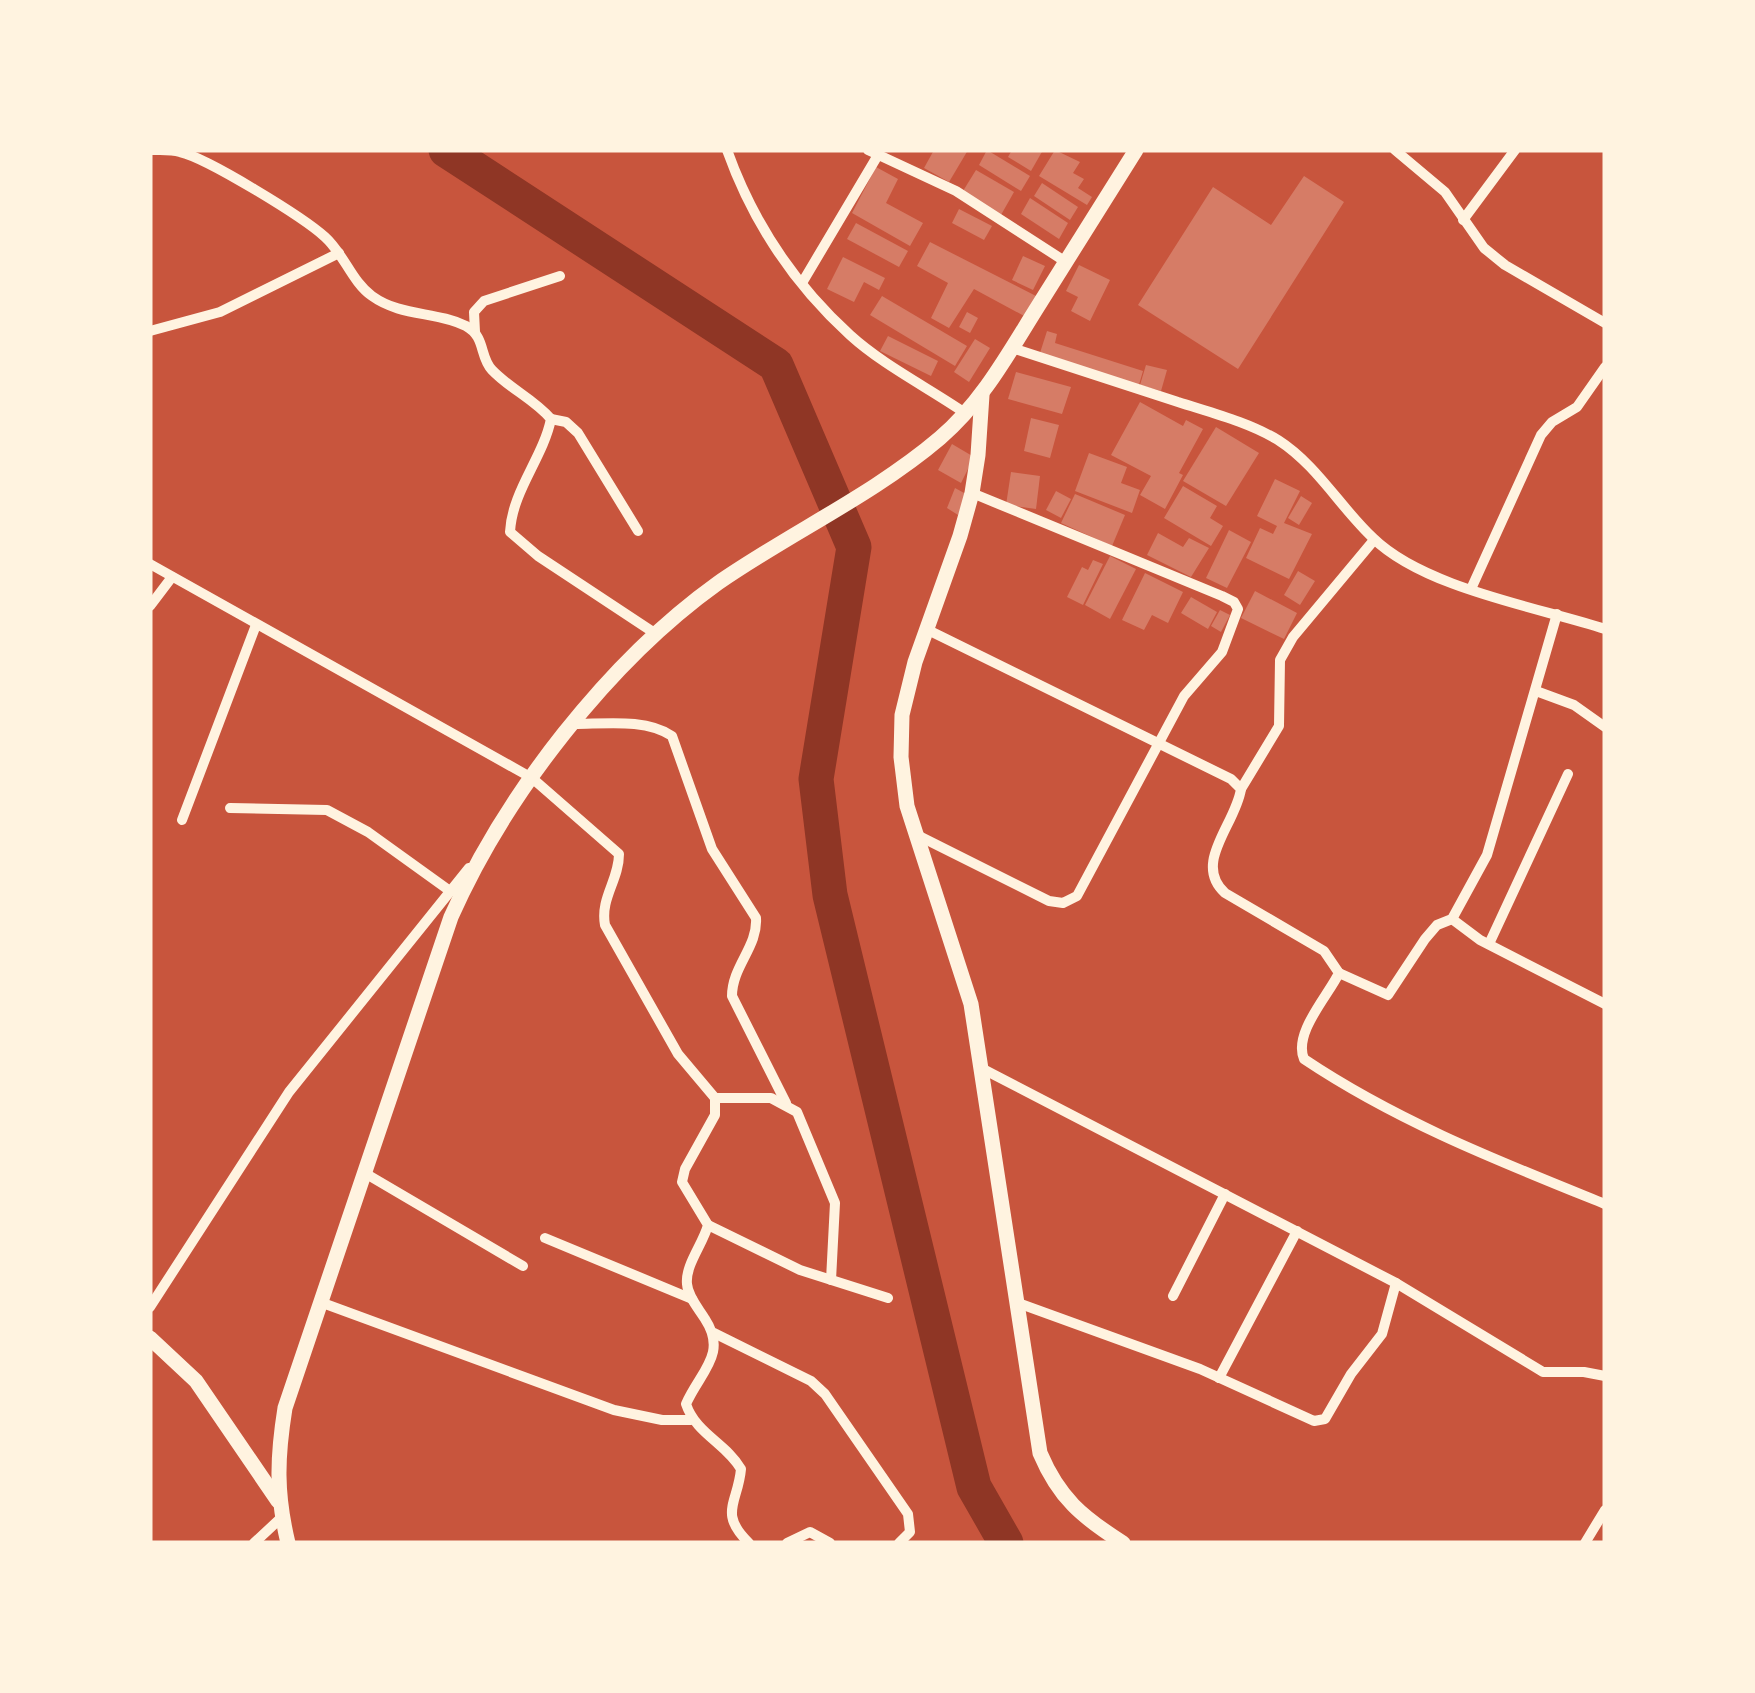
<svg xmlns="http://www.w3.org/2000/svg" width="1755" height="1693" font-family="'Exo 2',sans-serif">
<rect width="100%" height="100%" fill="#c8553d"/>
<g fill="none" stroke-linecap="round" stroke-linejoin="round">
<!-- river -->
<path stroke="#8f3625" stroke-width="35" d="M446 150 776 365 854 547 816 779 830 895 974 1487 1006 1543"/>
</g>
<!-- building -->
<g fill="#d67c66">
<path d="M934 150H968L949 182 924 168Z"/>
<path d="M987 150 1030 176 1021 191 979 165Z"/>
<path d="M1012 150H1043L1031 171 1008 157Z"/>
<path d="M1055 150 1080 162 1073 173 1084 179 1078 188 1092 197 1087 205 1039 176Z"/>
<path d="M876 167 898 179 886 203 923 223 910 246 852 213Z"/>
<path d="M976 170 1014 192 1001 215 963 191Z"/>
<path d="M1304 176 1344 202 1238 369 1138 305 1213 187 1271 225Z"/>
<path d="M1042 183 1078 207 1070 220 1034 196Z"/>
<path d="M1030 198 1068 223 1059 239 1021 214Z"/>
<path d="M959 209 992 226 984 240 952 223Z"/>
<path d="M856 223 908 251 899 267 847 239Z"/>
<path d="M930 242 1038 297 1026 317 974 289 949 328 931 318 948 283 917 266Z"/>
<path d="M1023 256 1045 266 1033 290 1012 280Z"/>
<path d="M843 257 885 278 879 290 864 282 854 302 827 289Z"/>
<path d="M1079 265 1110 280 1090 321 1071 311 1078 297 1066 291Z"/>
<path d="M882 296 967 346 955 366 870 315Z"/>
<path d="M967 312 978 318 970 333 959 327Z"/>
<path d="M1047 331 1057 334 1055 343 1143 371 1138 388 1039 356Z"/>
<path d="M888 336 938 361 931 376 880 351Z"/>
<path d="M975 339 990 348 969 382 954 372Z"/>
<path d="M1146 365 1167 370 1161 391 1140 385Z"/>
<path d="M1016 372 1071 387 1062 414 1008 399Z"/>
<path d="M1140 402 1183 426 1186 420 1203 429 1179 473 1183 475 1165 509 1140 495 1151 476 1111 455Z"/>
<path d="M1031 418 1059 425 1050 458 1024 451Z"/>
<path d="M1216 427 1259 453 1226 506 1183 481Z"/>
<path d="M952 444 974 457 961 483 938 470Z"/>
<path d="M1089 453 1127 467 1121 483 1140 490 1132 513 1075 491Z"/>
<path d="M1011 472 1040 476 1036 509 1006 505Z"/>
<path d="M1275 479 1300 491 1284 523 1312 534 1289 579 1246 558 1260 528 1273 534 1277 526 1257 516Z"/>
<path d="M1183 486 1217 506 1210 518 1223 526 1211 546 1164 518Z"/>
<path d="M955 488 966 494 958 515 947 508Z"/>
<path d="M1056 491 1071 499 1061 518 1046 510Z"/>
<path d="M1075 494 1125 515 1112 546 1061 523Z"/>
<path d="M1301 496 1312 503 1299 525 1288 518Z"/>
<path d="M1229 530 1251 542 1227 588 1206 578Z"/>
<path d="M1158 533 1183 547 1189 538 1209 548 1191 577 1147 555Z"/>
<path d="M1110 556 1136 569 1110 619 1085 605Z"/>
<path d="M1093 560 1103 564 1083 605 1067 597 1082 567 1088 570Z"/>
<path d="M1298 571 1315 581 1300 605 1284 595Z"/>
<path d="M1145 573 1183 592 1168 623 1152 615 1144 630 1122 620Z"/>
<path d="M1255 591 1297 613 1284 639 1241 618Z"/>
<path d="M1191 597 1217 612 1208 629 1181 613Z"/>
<path d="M1220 610 1230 615 1221 632 1211 626Z"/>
</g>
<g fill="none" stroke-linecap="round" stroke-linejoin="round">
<!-- minor -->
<g stroke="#fff3e0" stroke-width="10">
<path d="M150 150C160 150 171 149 180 152 207 158 303 217 325 237 344 254 352 282 372 296 401 317 436 311 466 326 486 337 479 356 492 370 510 389 534 399 551 419 543 458 512 491 510 532L538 556 656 634"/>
<path d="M727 150C752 220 794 284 850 335 883 365 927 387 965 413"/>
<path d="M868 150 956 191 1066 262"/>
<path d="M1395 150 1445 192 1484 248 1505 265 1605 323"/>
<path d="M1463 220 1515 150"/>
<path d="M802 283 878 155"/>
<path d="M150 331 220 312 339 253"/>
<path d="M475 332 474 312 484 301 560 276"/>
<path d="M1012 348C1068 366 1123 384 1178 402 1212 413 1248 422 1278 440 1317 465 1340 507 1373 538 1424 588 1537 607 1605 629"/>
<path d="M551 419 566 422 578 433 638 531"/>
<path d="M150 564 532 778 619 854C619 880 600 898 605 925L678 1054 715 1098V1115L685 1169 682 1182 708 1225C703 1244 685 1265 687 1284 688 1297 699 1309 705 1319 728 1354 700 1372 686 1404 696 1434 726 1443 741 1469 738 1503 718 1513 749 1543"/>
<path d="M1471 589 1541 435 1552 422 1577 407 1605 367"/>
<path d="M150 606 172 577"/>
<path d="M928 630 1231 779 1241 789C1236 824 1192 863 1225 893L1324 951 1339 973C1328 996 1293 1033 1304 1059 1398 1122 1501 1162 1605 1204"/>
<path d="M1536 691 1574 705 1605 727"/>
<path d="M574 724C604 724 646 718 672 736L712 849 756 918C758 947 732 966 732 996L786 1103"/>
<path d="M1241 789 1279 726 1280 660 1293 637 1374 540"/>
<path d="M230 808 327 810 368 832 450 891"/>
<path d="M182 820 256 625"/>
<path d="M917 835 1049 901 1063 903 1077 896 1184 696 1222 652 1238 609 1234 602 1222 596 972 493"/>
<path d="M1452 919 1480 940 1605 1004"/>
<path d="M1489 944 1568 774"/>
<path d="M1339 973 1388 995 1425 939 1437 925 1452 919 1487 855 1557 614"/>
<path d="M981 1068 1396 1283 1543 1372H1584L1605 1376"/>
<path d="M715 1098H771L797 1112 835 1203 831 1280"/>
<path d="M363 1172 523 1266"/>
<path d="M708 1225 800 1270 888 1298"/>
<path d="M545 1238 692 1299"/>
<path d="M1173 1296 1225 1194"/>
<path d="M320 1302 614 1410 662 1420H691"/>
<path d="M1018 1303 1200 1369 1314 1421 1325 1419 1351 1374 1382 1334 1396 1283"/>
<path d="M150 1307 289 1092 469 868"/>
<path d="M714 1333 811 1381 825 1394 908 1514 910 1532 899 1543"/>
<path d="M1219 1378 1297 1231"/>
<path d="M254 1543 282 1517"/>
<path d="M787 1543 810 1532 830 1543"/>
<path d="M1585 1543 1605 1510"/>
</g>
<!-- tertiary -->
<g stroke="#fff3e0" stroke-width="15">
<path d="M982 395 978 455 972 493 960 536 915 662 902 715 901 757 907 806 971 1004 1040 1453C1059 1498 1082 1517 1123 1543"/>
<path d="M150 1338 196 1381 278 1501"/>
<path d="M288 1543C276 1493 277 1458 285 1408L451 917C505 795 609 661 718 583 790 533 873 495 940 438 981 403 1007 356 1035 311 1069 257 1102 204 1136 150"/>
</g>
</g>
<!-- border -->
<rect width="1755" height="1693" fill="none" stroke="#fff3e0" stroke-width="305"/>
</svg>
